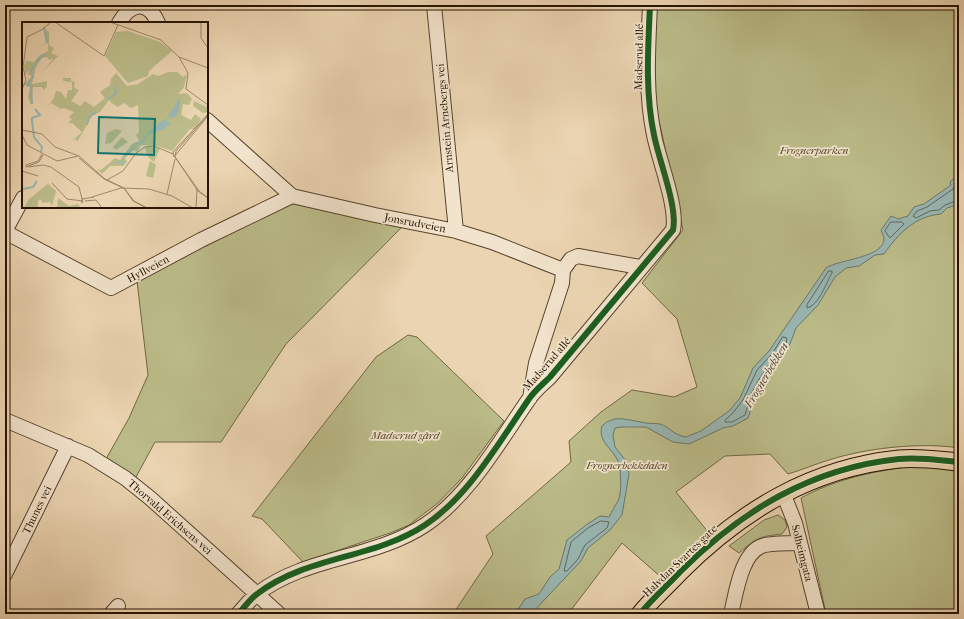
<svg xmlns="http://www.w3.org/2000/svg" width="964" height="619" font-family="'IM FELL French Canon',serif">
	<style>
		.green { fill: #bbbc89; stroke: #706844 }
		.water { fill: #99b7b3; stroke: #6b766b }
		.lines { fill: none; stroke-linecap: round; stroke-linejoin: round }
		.shore { stroke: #60665a; stroke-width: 1 }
		.minor-casing { stroke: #57442c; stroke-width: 16 }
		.major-casing { stroke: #261400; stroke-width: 19 }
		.minor { stroke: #f2e3cc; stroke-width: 14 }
		.major { stroke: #ebd4b1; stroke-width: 17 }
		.cycleway-casing { stroke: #f2e3cc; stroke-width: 8 }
		.cycleway { stroke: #1b5e20; stroke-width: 6 }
		.labels { text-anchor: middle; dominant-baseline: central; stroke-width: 3.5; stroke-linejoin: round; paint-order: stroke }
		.street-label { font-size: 11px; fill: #261400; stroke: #f2e3cc }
		.park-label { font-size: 11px; font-style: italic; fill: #534629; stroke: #f2e3cc }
		.water-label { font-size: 12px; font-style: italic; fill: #4e4d3f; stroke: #f2e3cc }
		.inset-river { fill: none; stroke: #99b7b3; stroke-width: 2 }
		.inset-road { fill: none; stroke: #9c876a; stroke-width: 1 }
		.view { fill: #0f766e; fill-opacity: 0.15; stroke: #0f766e; stroke-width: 2 }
		.inset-edge { fill: none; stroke: #261400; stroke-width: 2 }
	</style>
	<rect width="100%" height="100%" fill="#ebd4b1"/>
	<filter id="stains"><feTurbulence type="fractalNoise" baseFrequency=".005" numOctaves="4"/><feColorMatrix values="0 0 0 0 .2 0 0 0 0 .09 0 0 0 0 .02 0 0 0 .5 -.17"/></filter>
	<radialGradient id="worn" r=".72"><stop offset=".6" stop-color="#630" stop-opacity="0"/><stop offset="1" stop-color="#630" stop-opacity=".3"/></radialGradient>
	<path class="green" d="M656 5H959V448C921 442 866 448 829 460 815 464 802 470 788 474L770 454 725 456 676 492 708 532 662 578 622 543 568 614H453L493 554 486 536 571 462 569 441 601 412 632 390 674 397 697 387 677 319 642 283 683 230 656 107 654 64Z
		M290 203 402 227 286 344 221 442H155L136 477 106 459 129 418 148 375 137 281Z
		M408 335 417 337 504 421 462 478 438 503 409 525 390 533 303 562 262 519 252 516 376 357Z
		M916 466 959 470V614H826L801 498C835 479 878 470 916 466Z
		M778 515 785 520 787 527 782 534C758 537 758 537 739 553L729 546 764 520Z"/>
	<path class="water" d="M959 174V204L947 208 941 214C915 216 898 234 884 254L875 255 859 266 846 268 835 277 818 305 796 328 790 344 764 378 756 393 748 418 733 426 723 428 689 444 673 442 646 427H621L615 428 613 435 615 447 626 461 629 474 622 515 610 530 588 548 581 561 531 614H512L519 608 525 599 539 594 550 577 559 569 567 540 586 525 600 516 609 517C612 511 615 506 618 501 622 495 621 471 619 464 615 450 597 442 602 426 614 414 627 420 641 422 647 424 655 423 660 424 670 427 673 435 686 437L701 431 729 411 740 398 753 368 769 351 826 268C839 259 885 258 884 238L881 230 891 216 898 219 908 216 914 207 924 204 951 185 950 182Z"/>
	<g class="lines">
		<path class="shore" d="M959 180 953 189 927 207 917 211 913 216 916 218 930 211 939 210 945 205 959 200
			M891 222H902L904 224 890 238 885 231Z
			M829 271H832V273C826 283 819 305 807 308V305Z
			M783 337 787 338 786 343 761 376 752 392 745 415 732 422H725V420L732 414 743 400 757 370 772 354Z
			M601 521 609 522 607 528 585 545 578 559 567 571H564L571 542 588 528Z"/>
		<defs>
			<path id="minor" d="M434 5 456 231
				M119 23C131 2 148 0 158 23
				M207 120 292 196 375 215 456 231 492 242 563 270 571 259 578 256 640 267
				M5 231 23 198
				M5 232 111 288 201 240 292 196
				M530 398 536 363 562 283 563 270
				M5 420 88 455 125 478 150 498 279 614
				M783 493 795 523 818 614
				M5 574 68 446
				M111 614 118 606
				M238 614C244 608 250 599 257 594 306 556 374 559 425 525 469 496 499 442 529 399 534 391 543 384 550 377L673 230C678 207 659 161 654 135 645 92 648 49 650 5
				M731 614C736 594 741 550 765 545 776 543 788 543 799 543"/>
			<path id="major" d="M640 614C652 599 667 586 680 572 741 511 811 468 899 459 919 457 939 460 959 462"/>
		</defs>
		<use href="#minor" class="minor-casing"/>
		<use href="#major" class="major-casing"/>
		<use href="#minor" class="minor"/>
		<use href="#major" class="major"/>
		<defs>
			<path id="cycleway" d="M238 614C244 608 250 599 257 594 306 556 374 559 425 525 469 496 499 442 529 399 534 391 543 384 550 377L673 230C678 207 659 161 654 135 645 92 648 49 650 5
				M640 614C652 599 667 586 680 572 741 511 811 468 899 459 919 457 939 460 959 462"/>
		</defs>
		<use href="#cycleway" class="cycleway-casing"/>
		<use href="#cycleway" class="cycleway"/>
	</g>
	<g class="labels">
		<g class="street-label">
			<text transform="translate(639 57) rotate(-89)">Madserud allé</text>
			<text transform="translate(445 118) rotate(-95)">Arnstein Arnebergs vei</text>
			<text transform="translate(415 223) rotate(11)">Jonsrudveien</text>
			<text transform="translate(148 269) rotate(-28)">Hyllveien</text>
			<text transform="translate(547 364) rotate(-49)">Madserud allé</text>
			<text transform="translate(37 510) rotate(-64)">Thunes vei</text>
			<text transform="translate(170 517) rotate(41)">Thorvald Erichsens vei</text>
			<text transform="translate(802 553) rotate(76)">Solheimgata</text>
			<text transform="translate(680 561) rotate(-44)">Halvdan Svartes gate</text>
		</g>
		<g class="park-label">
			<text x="814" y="150">Frognerparken</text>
			<text x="405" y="435">Madserud gård</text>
			<text x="627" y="465">Frognerbekkdalen</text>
		</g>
		<g class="water-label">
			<text transform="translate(766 375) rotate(-59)">Frognerbekken</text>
		</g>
	</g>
	<g transform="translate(22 22)">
		<rect width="186" height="186" fill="#ebd4b1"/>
		<path d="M24 8 27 10V23L32 26 29 31 36 34 20 50 32 36 28 38 25 35 20 36 14 45 10 62 25 59V64L22 68 20 65H11L9 83 6 75 8 65 2 63 10 54 5 52 8 48 3 52 2 44 4 39 12 40 17 34 26 29V21L20 24 24 21ZM106 9 138 20 150 29 127 49 126 54 106 61 83 34 94 10ZM146 50H155L161 55 165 52 162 65 156 72 165 71 170 77 167 83 161 82 159 93 169 98 173 92 179 97 173 106 169 104 173 107H168L150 129 135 124 119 123 115 130 112 128 103 136 105 140 101 144H88L80 152 75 147 79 148 93 136 98 138 110 122 117 119 114 113 117 110 116 83 109 86 102 81 96 85 88 80 89 75 78 90 70 94 55 120 54 117 50 119 60 110 50 101H46L50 97 47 95 52 90 42 86 39 87 29 81 25 84 31 78 34 69 39 70 44 77 46 68H50V60L41 59V56H49V59L53 60 52 66 57 68 49 79 58 84 63 79 72 85 83 76 78 70 88 63 89 57 94 51 105 64 116 62 131 52 136 54ZM172 79 185 85V90L181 91 171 84ZM94 107 100 109 89 121 83 122 85 111ZM100 115 106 120 94 128 91 125ZM125 125 138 126 132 140 126 135 123 126ZM128 139 134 143 131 156 124 154ZM26 162 34 169 30 184 28 180 21 181 18 177 16 180V186H2L7 177ZM36 176 47 184 56 182 59 186H35Z" fill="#bbbc89"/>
		<path d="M159 74 156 91 153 95 148 96 146 94ZM146 96 144 99 149 101 142 107 126 112 120 121 117 122 112 121 113 124 112 127 106 133H103L101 143 98 142 96 140 90 142 96 139 100 141 102 132 112 125V121L119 120 125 112 138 100Z" fill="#99b7b3"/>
		<path class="inset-river" d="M22 5 25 21M0 22V35M86 78 94 71 93 64M10 82 9 64 5 63 11 55 9 48 19 34 23 33M13 87 18 93 10 96V99L12 115 20 125 19 130M65 103 67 95 74 90M1 167 11 165 15 159"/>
		<path class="inset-road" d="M33 0 82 34 96 3M88 0 139 18 157 35 186 46M179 0V16L186 26M157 35 166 51 164 67 186 83M0 67 4 58 1 45 5 15 21 7 29 0M186 92 151 130 152 135 186 94M186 93 154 129 153 135 177 169 186 176M0 108 20 112 33 125 57 134 83 157 102 166 112 179 125 186M0 113 5 123 20 131M20 131 35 139 56 134M20 132 16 139 4 143V145L17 140 21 133M153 135 176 169 186 176M57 136 82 157 101 166M6 145 21 143 29 145 57 165 60 177M0 149 16 154M85 158 101 149 114 131 123 125 132 124 151 132M30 161 45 177 61 179M102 166 111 179 125 186M145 172 153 137M70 175 99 166 127 167 150 174 171 186M61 177 60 181V177L72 175M63 179 74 178 80 186M174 186 175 167"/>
		<path class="view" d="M77 95 133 97 132 133 76 131Z"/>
		<rect width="186" height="186" class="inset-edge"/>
	</g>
	<rect width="964" height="619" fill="none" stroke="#ebd4b1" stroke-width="20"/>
	<rect x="6" y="6" width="952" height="607" fill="none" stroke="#261400" stroke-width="2"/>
	<rect x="10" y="10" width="944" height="599" fill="none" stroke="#261400"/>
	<rect width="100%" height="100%" filter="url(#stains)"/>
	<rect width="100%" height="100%" fill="url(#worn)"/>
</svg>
